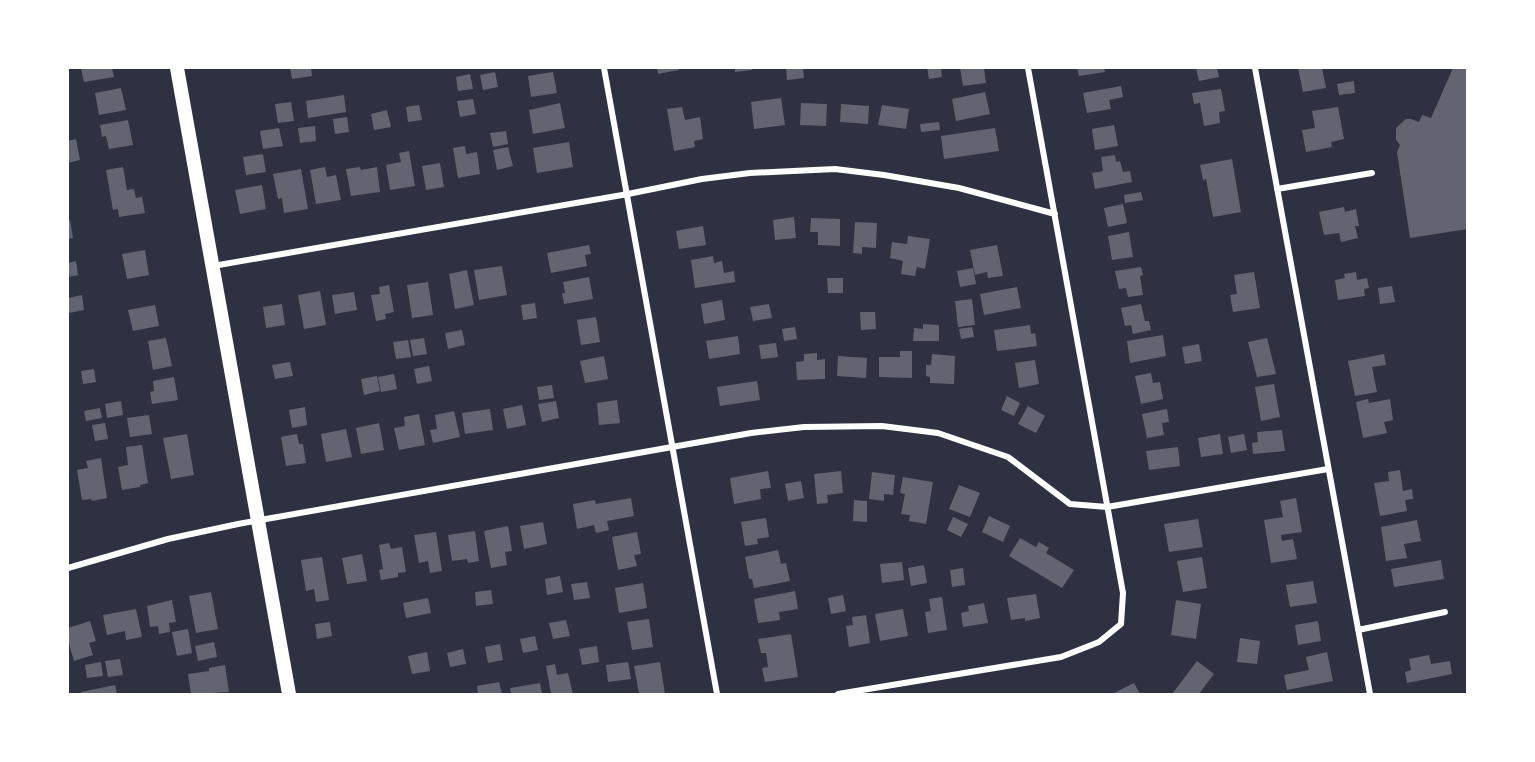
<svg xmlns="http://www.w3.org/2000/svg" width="1535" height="762" font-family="'DejaVu Sans',sans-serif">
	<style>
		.building { fill: #626471 }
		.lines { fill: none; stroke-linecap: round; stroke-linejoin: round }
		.minor { stroke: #fff; stroke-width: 6 }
		.primary { stroke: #fff; stroke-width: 14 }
	</style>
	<rect width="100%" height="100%" fill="#2d3142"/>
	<path class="building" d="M81 68H112L114 77 84 82Z
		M290 68H311L312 76 292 79Z
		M657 68H679V70L658 74Z
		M735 68H752V70L735 72Z
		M786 68H803L804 78 787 80Z
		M927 68H941L942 77 929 79Z
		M960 68H984L986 83 963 86Z
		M1077 68H1104L1105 72 1079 76Z
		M1196 68H1217L1219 77 1199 81Z
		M1298 68H1322L1326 88 1303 92Z
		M1453 68H1468V229L1410 238 1397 152 1400 145 1396 140V128L1406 119H1411L1419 122 1422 115 1431 118Z
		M495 72 498 87 483 90 480 75Z
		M553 72 557 93 531 97 528 76Z
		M470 74 473 89 458 91 456 77Z
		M1354 81 1355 93 1339 95 1337 84Z
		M1121 86 1123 97 1109 100 1111 109 1087 113 1083 93Z
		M121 88 126 110 99 115 95 93Z
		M1221 89 1225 111 1219 112 1220 123 1204 126 1200 103 1194 104 1192 93Z
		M985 92 990 114 956 121 952 99Z
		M344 95 346 112 308 118 306 101Z
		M781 98 785 125 754 129 751 102Z
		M473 99 476 114 460 117 457 101Z
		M291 102 294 121 278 123 275 104Z
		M560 103 565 128 533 134 529 110Z
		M801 103 827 104 826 126 800 125Z
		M841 104 869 106 868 124 840 122Z
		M419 105 422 120 408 122 406 107Z
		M882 105 909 109 906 129 878 125Z
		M682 107 685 120 700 117 703 139 694 141 695 147 674 151 667 109Z
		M1338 107 1344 139 1331 142 1332 147 1306 152 1302 130 1315 128 1312 111Z
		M387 110 391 127 374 130 371 114Z
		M347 117 349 132 335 134 333 119Z
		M128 120 133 145 109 149 106 136 102 137 100 125Z
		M939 122 940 130 921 132 920 124Z
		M1114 125 1118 146 1095 150 1092 129Z
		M315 126 316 141 300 143 298 128Z
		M279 128 283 146 263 149 260 131Z
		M995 128 999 151 944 159 941 136Z
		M506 131 508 144 493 147 490 133Z
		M76 139 80 160 68 163V141Z
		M569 142 573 167 537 173 533 148Z
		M465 146 466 154 477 152 480 174 458 178 453 148Z
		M508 147 513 166 497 170 493 150Z
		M409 151 415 186 390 190 386 165 401 162 399 153Z
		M263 154 266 172 246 175 243 157Z
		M1115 155 1116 162 1120 161 1123 172 1130 171 1132 182 1095 189 1092 173 1103 171 1101 157Z
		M1232 159 1241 212 1213 217 1206 179 1203 180 1200 165Z
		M440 163 444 187 426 190 422 166Z
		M123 167 127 190 134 189 136 198 142 197 145 213 119 217 118 209 113 210 106 170Z
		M325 167 327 177 336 175 341 200 316 204 310 170Z
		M360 167 361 170 377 167 380 192 351 196 346 169Z
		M301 169 308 209 284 213 282 198 278 199 273 174Z
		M262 185 266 209 240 214 235 190Z
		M1141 192 1143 200 1125 203 1124 195Z
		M1123 204 1127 223 1108 227 1104 208Z
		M1344 207 1345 212 1356 209 1359 226H1355L1358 238 1341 242 1339 233 1324 235 1319 212Z
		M794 217 796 238 775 240 773 220Z
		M811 218 840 219V246L818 245V232H810Z
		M70 220 73 238 68 239V221Z
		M855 222 877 223 876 248 862 247V254L853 253Z
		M703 226 706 245 679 249 676 231Z
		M1129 232 1133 257 1112 260 1108 236Z
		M908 236 930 239 925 269 917 267 915 276 901 274 903 261 890 258 892 242 907 244Z
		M589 245 591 254 585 255 587 266 551 273 547 253Z
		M997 245 1003 276 988 278 987 272 975 275 970 250Z
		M145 250 149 275 127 279 122 254Z
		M713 256 714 263 722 261 724 273 734 271 735 282 695 288 691 260Z
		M76 261 78 275 68 277V263Z
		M502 266 507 295 479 300 474 270Z
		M1141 267 1143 275 1140 276 1143 295 1128 297 1126 288 1119 289 1115 271Z
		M973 268 976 284 960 287 957 271Z
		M467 270 474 305 455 309 449 274Z
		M1254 272 1260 308 1233 312 1230 295 1237 294 1234 275Z
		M1356 272 1357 280 1367 278 1369 288 1364 289 1365 296 1338 300 1335 280 1345 278 1344 274Z
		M589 277 593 299 564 304 562 293H565L563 282Z
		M827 278H843V293H828Z
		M428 282 433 315 412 318 407 285Z
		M389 285 394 312 385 314 386 319 376 321 371 295 380 294 379 287Z
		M1392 286 1395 302 1380 304 1378 288Z
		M1017 287 1021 308 984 315 980 294Z
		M320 291 326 325 304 329 298 295Z
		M354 292 357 310 335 314 332 295Z
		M82 295 84 310 69 313 68 298Z
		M972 299 975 325 958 327 955 301Z
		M722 300 725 320 704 324 701 304Z
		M535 303 537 318 523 320 521 305Z
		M282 304 285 325 266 328 263 307Z
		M769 304 772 318 753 321 750 307Z
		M1141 304 1145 321H1149L1151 330 1133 334 1131 325 1125 326 1121 308Z
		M155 305 159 326 133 331 128 310Z
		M860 312H875L876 329 861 330Z
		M596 317 600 342 581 345 577 320Z
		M923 324 939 325V341H913L914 328 923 329Z
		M1030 325 1031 334 1035 333 1037 346 997 351 994 330Z
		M795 327 797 339 784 341 782 329Z
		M972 327 974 337 961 339 959 329Z
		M462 330 465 345 448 349 445 333Z
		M1163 335 1166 356 1130 363 1127 341Z
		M738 336 740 354 709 359 706 341Z
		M166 338 172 366 153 370 148 341Z
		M424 338 427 354 413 356 410 340Z
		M1267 338 1276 374 1257 377 1248 342Z
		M408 340 411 357 396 359 393 342Z
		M776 343 778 357 761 359 759 345Z
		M1199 344 1202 361 1185 364 1182 347Z
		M900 351H912V378L879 377V357H900Z
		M817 353V360L825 359V379L797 380 796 362 804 361V354Z
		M932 354 955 356 954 384 930 383V377L926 376V365H931Z
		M1384 354 1386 365 1372 367 1377 392 1355 396 1348 361Z
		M604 356 608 379 585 383 580 361Z
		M838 356 867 358 866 378 837 376Z
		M1035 360 1039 384 1019 388 1015 363Z
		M290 362 293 376 275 379 272 365Z
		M429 366 432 381 417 384 414 369Z
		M94 369 96 382 83 384 81 371Z
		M1151 373 1153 383 1160 382 1163 399 1141 404 1135 376Z
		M394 374 397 389 381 392 378 377Z
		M377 376 380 391 364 395 361 379Z
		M174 377 178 400 152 404 150 392 154 391 153 381Z
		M757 381 760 400 720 406 717 387Z
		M1274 384 1280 417 1261 421 1255 387Z
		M552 385 554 398 539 400 537 387Z
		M1007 396 1020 403 1014 416 1001 410Z
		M1368 399 1369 403 1390 399 1393 420 1384 422 1387 433 1363 438 1356 402Z
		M617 400 620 423 599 425 597 403Z
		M121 401 123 415 107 418 105 404Z
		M556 401 559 418 542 422 538 404Z
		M522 405 526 425 507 429 503 409Z
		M1028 406 1045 416 1036 433 1018 424Z
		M305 407 307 425 292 428 289 410Z
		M100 408 102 418 86 421 84 411Z
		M490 409 493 430 465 434 462 413Z
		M1167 409 1169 422 1162 423 1164 435 1147 438 1142 414Z
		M454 411 460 437 433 443 430 430 437 429 435 415Z
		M419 414 425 445 399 450 394 428 405 426 404 417Z
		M149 415 152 434 130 437 127 418Z
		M105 423 108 439 95 441 92 425Z
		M379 423 384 450 361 454 356 428Z
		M346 429 352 457 326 462 321 434Z
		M1282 430 1285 451 1253 454 1252 443 1258 442 1257 432Z
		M187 434 194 475 171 479 163 438Z
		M297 434 299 444H303L306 463 286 466 281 437Z
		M1220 434 1223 454 1201 457 1198 438Z
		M1244 434 1247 450 1231 453 1228 437Z
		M142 445 148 483 140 485V487L122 490 118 467 128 465 126 447Z
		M1178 447 1180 466 1149 470 1146 451Z
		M101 458 107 498 92 501 91 499 82 500 77 470 88 468 86 461Z
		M1400 470 1403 491 1412 489 1413 499 1405 500 1407 511 1380 516 1374 483 1389 481 1388 472Z
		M768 471 771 488 760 489 761 499 734 504 730 478Z
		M841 471 843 493 827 495 828 503 817 504 814 474Z
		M872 472 895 475 893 495 884 494V501L869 499Z
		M903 477 933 482 926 524 909 521 910 515 901 514 905 494 900 493Z
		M801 481 804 498 788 501 785 484Z
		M959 485 980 493 970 517 949 509Z
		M631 498 634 516 607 521 609 530 596 533 594 525 577 529 573 504 595 500 596 504Z
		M1296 498 1302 532 1281 535 1282 541 1293 539 1297 559 1271 563 1264 520 1283 517 1280 501Z
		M854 500 867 501V522L853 521Z
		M989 516 1010 526 1003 542 982 532Z
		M953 517 968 524 961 537 947 530Z
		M766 518 769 537 757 539 758 544 745 546 741 522Z
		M1198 519 1203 547 1169 552 1164 524Z
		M1417 520 1421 541 1404 544 1407 558 1386 561 1381 527Z
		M543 522 547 544 524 549 520 526Z
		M508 526 512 551 505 552 507 565 491 568 484 531Z
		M475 531 479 561 468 563 467 559 452 561 448 535Z
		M436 532 442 571 430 573 428 561 419 563 414 535Z
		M637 532 641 554 634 555 637 566 618 570 612 537Z
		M1020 538 1036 547 1039 542 1049 548 1046 553 1074 570 1062 588 1009 556Z
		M389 543 391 549 402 547 406 572 398 573V577L381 580 379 570 383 569 379 545Z
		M778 550 781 564 786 563 790 581 754 588 752 579H749L745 557Z
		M362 554 367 581 347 584 342 558Z
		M322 557 329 600 316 602 314 589 306 591 301 560Z
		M1202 557 1207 588 1183 592 1177 561Z
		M1441 560 1444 579 1394 587 1391 569Z
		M902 562 904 580 882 583 880 564Z
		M924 565 927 583 911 586 908 568Z
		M963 568 965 585 952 587 950 570Z
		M560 576 563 592 547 595 545 579Z
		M1313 581 1317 603 1290 607 1286 585Z
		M587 582 590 598 574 600 571 584Z
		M643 583 647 608 619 613 615 588Z
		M491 590 493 604 476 606 475 592Z
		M795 591 798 609 779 612 780 620 758 623 754 599Z
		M211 592 218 629 196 633 189 596Z
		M1036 594 1040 618 1025 621V618L1011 620 1007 598Z
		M843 595 846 611 831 614 828 598Z
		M942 597 947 630 928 633 925 612 931 611 929 599Z
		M428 598 431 613 406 618 403 603Z
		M172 600 176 622 169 623 170 632 159 634 158 626 150 627 147 606Z
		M1176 600 1201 604 1196 639 1171 635Z
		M984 603 988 623 963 627 961 613 969 611 968 606Z
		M136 609 142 637 126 640 125 631 107 635 103 615Z
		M903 609 908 636 880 641 875 614Z
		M866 615 870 643 849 647 846 626 853 625 852 617Z
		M649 619 653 647 632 650 627 622Z
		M566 620 570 636 553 639 549 623Z
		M90 621 96 641 89 643 93 655 74 661 68 641V628Z
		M1318 621 1321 641 1298 645 1295 625Z
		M330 622 332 636 317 639 315 624Z
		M188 629 192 653 177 656 172 632Z
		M791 634 798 677 765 682 762 668 768 667 766 653H761L758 639Z
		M535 636 538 650 523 653 520 639Z
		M1240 638 1260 641 1257 664 1237 662Z
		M214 642 217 657 198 661 195 646Z
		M500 644 503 660 488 663 485 647Z
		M597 646 599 662 582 665 579 649Z
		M463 649 466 664 450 667 447 653Z
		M427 652 430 671 412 674 408 656Z
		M1327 652 1333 681 1287 690 1284 675 1309 670 1306 657Z
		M1429 655 1431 664 1450 661 1452 674 1407 683 1405 672 1411 670 1409 659Z
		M120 659 123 675 108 677 105 661Z
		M1197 661 1214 674 1199 694H1172Z
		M101 662 103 676 87 678 85 665Z
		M628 662 631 679 608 682 606 665Z
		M660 662 665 694H639L634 666Z
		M555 664 557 675 568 673 573 694H551L546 666Z
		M225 665 229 692 191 694 188 674 209 671V668Z
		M499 682 502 694H478L477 686Z
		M540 683 542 694H511L510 688Z
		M1134 683 1140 694H1112Z
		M115 685 117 694H81V692Z"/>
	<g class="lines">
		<path class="minor" d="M604 68 717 694
			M1255 68 1370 694
			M1277 189 1372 173
			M213 266 628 194 702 179 750 173 835 169 884 175 959 188 1055 214
			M68 568 168 539 238 524 751 433 804 427 882 426 938 433 1008 457 1070 504 1107 507 1328 469
			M1358 630 1445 612
			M838 694 1061 657 1099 642 1121 624 1123 593 1028 68"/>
		<path class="primary" d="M177 68 289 694"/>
	</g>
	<rect width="1535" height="762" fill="none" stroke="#ffffff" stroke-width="138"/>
</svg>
